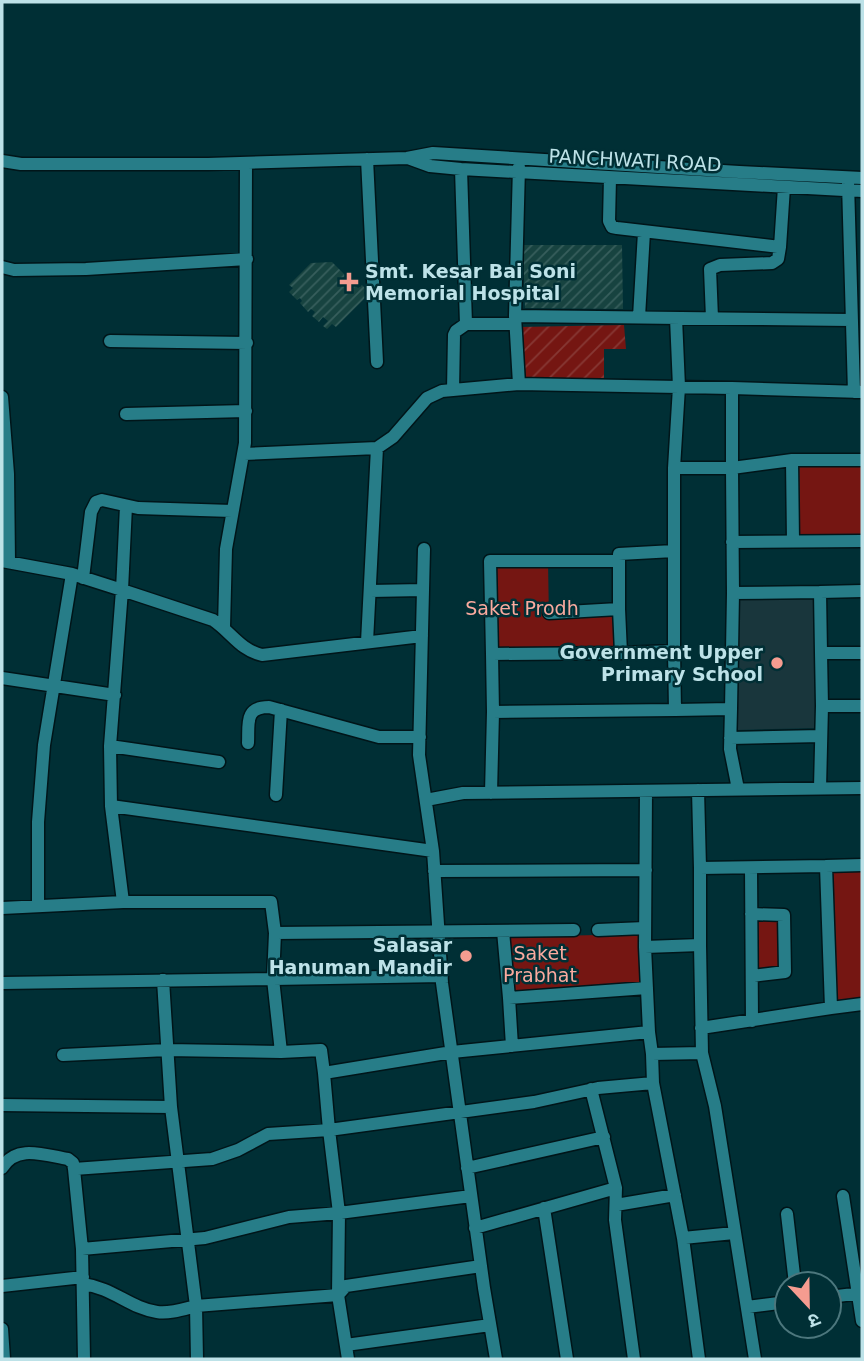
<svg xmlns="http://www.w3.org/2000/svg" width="864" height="1361" font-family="'DejaVu Sans','Noto Sans Devanagari',sans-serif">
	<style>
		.built { fill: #19363c }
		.green { fill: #751612 }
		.garden { fill: url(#garden-furrows) }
		.building { fill: url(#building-hatch) }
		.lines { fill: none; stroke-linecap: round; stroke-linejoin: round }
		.minor-casing { stroke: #001519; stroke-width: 15 }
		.minor { stroke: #277d88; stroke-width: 12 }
		.poi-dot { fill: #f59c90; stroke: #002f35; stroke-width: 2.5 }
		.labels { text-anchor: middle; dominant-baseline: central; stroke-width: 5; stroke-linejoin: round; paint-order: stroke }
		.street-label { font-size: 19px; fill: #bde2e8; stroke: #002f35 }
		.poi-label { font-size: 19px; font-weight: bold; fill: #bde2e8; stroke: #002f35; text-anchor: end }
		.park-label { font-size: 19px; fill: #faaa9f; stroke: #002f35 }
	</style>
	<defs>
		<pattern id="garden-furrows" width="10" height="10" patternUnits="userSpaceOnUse" patternTransform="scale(1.75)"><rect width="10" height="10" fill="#751612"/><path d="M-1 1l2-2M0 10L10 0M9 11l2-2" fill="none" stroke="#873834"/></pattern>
		<pattern id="building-hatch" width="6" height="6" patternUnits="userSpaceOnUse" patternTransform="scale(1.75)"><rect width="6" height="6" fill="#174340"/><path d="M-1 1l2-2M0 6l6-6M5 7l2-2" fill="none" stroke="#375e5c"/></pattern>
	</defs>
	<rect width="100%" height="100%" fill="#002f35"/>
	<path class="built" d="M740 598H816V728L736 730Z"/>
	<path class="green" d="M798 465H862V535H799Z
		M548 561 549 619 616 616 617 649 496 650 495 565Z
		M862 870V999L837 1003 826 872Z
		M752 917H781L780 971H754Z
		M641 934V984L514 992 510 937Z"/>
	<path class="garden" d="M624 325 626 349H604V378L521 379 519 327Z"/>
	<path class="building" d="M523 245H622L623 309 525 308Z
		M332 262 358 288 362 285 367 290 364 293 367 296 336 327 332 324 327 329 323 326 328 321 323 317 319 322 312 316 315 312 311 309 308 312 300 303 302 301 300 298 297 300 289 292 293 288 289 285 311 263Z"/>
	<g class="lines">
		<defs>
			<path id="minor" d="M408 158 430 166 461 169 862 191
				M367 159 377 362
				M2 161 21 164H208L407 158 433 153 739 172 862 178
				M461 169 466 324H515
				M610 178 609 221 612 227 617 228 780 247 784 187
				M848 183 854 392
				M2 267 14 270 86 269 247 259
				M515 316 851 320
				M639 317 644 232
				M712 318 710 269 720 265 772 263 778 259 780 247
				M110 341 247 343
				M519 384 515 316 519 167
				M453 390 454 335 456 331 466 324
				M2 397 8 474 9 562
				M126 414 246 411
				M244 454 377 448 393 437 427 398 442 391 519 384 732 388
				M792 460 732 468V388L862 392
				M674 468 679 387 676 318
				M793 541 792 460H862
				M732 542 862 541
				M424 549 419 755 433 851 442 983 484 1288 496 1359
				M2 561 72 574 122 590 126 506
				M83 578 91 512 96 502 102 500 138 508 232 511
				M370 591 423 590
				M820 592 862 591
				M619 609V554L674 551
				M549 613 619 609 621 653 674 651V468H732L733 593 820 592 821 653H862
				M224 627 226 549 245 443 246 164
				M422 636 262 655C240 650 231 632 213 620L122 590 110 746 111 806 433 851
				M367 642 377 448
				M674 651 675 710 731 709 730 749 738 789
				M621 653 492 654 493 712 675 710
				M821 653 822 706H862
				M492 654 490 561H619
				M2 678 115 695
				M731 709 733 593
				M730 738 821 736
				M248 743C249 724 244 707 269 707L379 737H420
				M110 746 219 762
				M820 788 822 706
				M698 790 700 868 826 866 831 1008 862 1004
				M646 791 645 947 700 945V868
				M491 793 493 712
				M276 795 281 710
				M426 800 463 793 862 788
				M111 806 123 902H271L275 933
				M826 866 862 865
				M751 868 752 1021
				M434 871 646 870
				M38 906V822L44 745 72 574
				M2 908 123 902
				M751 914 784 915 785 972 752 976
				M598 930 645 928
				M503 931 509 998 647 988
				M645 947 649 1032 452 1052 324 1073 329 1130 534 1102 598 1088 653 1083 652 1054
				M442 976 273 979 275 933 574 930
				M163 980 171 1107 196 1306 338 1295 346 1286 481 1266
				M2 983 273 979 281 1052 321 1050 324 1073
				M509 998 512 1046
				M701 1028 831 1008
				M649 1032 652 1054 702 1053 700 945
				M702 1053 715 1106 755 1359
				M63 1055 167 1050 281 1052
				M653 1083 683 1238 699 1359
				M591 1089 616 1188 615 1220 634 1359
				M2 1105 171 1107
				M2 1168C16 1144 44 1155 68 1159L73 1163 74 1169
				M467 1168 604 1137
				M843 1196 862 1321
				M616 1205 675 1195
				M544 1208 567 1359
				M787 1214 795 1284
				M475 1228 616 1188
				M683 1238 734 1233
				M82 1249 205 1238 289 1217 339 1213 338 1295 348 1359
				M83 1284C113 1288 130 1308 157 1312 169 1314 184 1309 196 1306L197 1359
				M2 1286 83 1277
				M829 1297 862 1293
				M747 1307 787 1302
				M2 1329 4 1359
				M346 1345 490 1325
				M84 1359 82 1249 74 1169 212 1159 238 1150 268 1134 329 1130 339 1213 471 1196"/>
		</defs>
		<use href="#minor" class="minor-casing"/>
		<use href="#minor" class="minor"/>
	</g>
	<g class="poi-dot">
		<path d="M345.5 271.5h7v7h7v7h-7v7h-7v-7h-7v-7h7z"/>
		<circle cx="777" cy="663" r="7"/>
		<circle cx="466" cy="956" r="7"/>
	</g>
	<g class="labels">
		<g class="street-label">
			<text transform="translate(635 160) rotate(3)">PANCHWATI ROAD</text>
		</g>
		<g class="poi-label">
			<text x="365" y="271" text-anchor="start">Smt. Kesar Bai Soni<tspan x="365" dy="22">Memorial Hospital</tspan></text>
			<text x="763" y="652">Government Upper<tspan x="763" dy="22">Primary School</tspan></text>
			<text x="452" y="945">Salasar<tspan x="452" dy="22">Hanuman Mandir</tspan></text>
		</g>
		<g class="park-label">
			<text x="522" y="608">Saket Prodh</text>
			<text x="540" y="953">Saket<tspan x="540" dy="22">Prabhat</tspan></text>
		</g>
	</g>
	<rect width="864" height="1361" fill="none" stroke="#bde2e8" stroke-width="7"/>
	<g transform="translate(808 1305) rotate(158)"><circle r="33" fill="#002f35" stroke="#4c777d" stroke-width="2"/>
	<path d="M0-5L12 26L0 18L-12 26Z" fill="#f59c90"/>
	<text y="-10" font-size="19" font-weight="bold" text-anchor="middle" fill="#bde2e8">उ</text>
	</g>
</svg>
